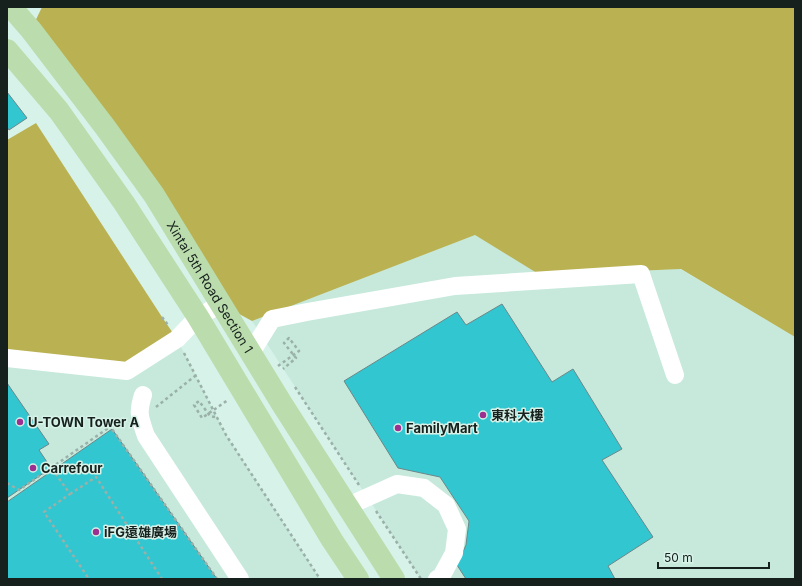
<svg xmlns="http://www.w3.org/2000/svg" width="802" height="586" font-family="Inter,'Noto Sans TC',sans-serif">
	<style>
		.built { fill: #c6e9db }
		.forest { fill: #bab252 }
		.building { fill: #32c6d0; stroke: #6c8789 }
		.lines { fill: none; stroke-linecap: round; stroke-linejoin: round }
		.path { stroke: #9ab0a8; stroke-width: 2.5; stroke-dasharray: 3 3; stroke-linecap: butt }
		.minor { stroke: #fff; stroke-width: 18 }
		.major { stroke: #bbddad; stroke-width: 22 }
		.poi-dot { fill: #9b3090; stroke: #d7f2e8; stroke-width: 1.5 }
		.labels { text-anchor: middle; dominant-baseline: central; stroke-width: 3; stroke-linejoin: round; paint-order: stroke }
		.street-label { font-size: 13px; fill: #16201c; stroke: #d7f2e8 }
		.poi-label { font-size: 13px; font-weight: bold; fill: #16201c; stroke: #d7f2e8; text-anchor: start }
	</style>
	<rect width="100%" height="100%" fill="#d7f2e8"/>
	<path class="built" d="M475 235 540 275 680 269 795 337V579H421L252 321Z
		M177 339 226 435 320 579H7V358Z"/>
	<path class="forest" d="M42 7H795V337L681 269 540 275 475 235 252 321 221 304 31 30Z
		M36 123 162 317 177 339 127 371 7 358V140Z"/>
	<path class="building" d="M7 92 27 118 9 130 7 127Z
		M502 304 552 382 573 369 622 449 602 460 653 537 608 566 615 579H466L457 565 466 545 469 521 440 477 398 468 344 381 457 312 466 325Z
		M7 383 49 444 39 450 51 468 7 498Z
		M112 429 217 579H7V502Z"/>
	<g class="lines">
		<path class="path" d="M162 317 168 325
			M184 353 226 435 320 579
			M278 366 299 351 289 338 284 343 296 358 283 369
			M295 387 359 485
			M156 407 195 376
			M215 417 210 416 199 401 194 405 202 418 228 400
			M114 424 112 429 217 579
			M51 468 114 424 126 418
			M7 483 19 490 51 468 53 470 70 494 44 512 89 579
			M70 494 96 477 162 579
			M376 511 421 579"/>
		<path class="minor" d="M251 353 272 319 307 312 455 286 641 274 675 375
			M7 358 127 371 177 339 198 317 221 304
			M143 395C137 414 140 418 146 436L240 579
			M348 506 397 484 424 488 446 505 457 529 454 553 441 577 437 579"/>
		<g class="major">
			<path id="s1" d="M11 7 31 30 105 127 154 195 282 404 394 579"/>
			<path d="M7 50 59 111 124 203 198 317 332 540 358 579"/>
		</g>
	</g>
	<g class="poi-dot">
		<circle cx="483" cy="415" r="4"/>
		<circle cx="20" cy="422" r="4"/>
		<circle cx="398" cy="428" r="4"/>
		<circle cx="33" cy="468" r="4"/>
		<circle cx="96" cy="532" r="4"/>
	</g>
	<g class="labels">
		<g class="street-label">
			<text stroke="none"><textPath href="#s1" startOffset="344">Xintai 5th Road Section 1</textPath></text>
		</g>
		<g class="poi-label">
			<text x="491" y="415">東科大樓</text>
			<text x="28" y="422">U-TOWN Tower A</text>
			<text x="406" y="428">FamilyMart</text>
			<text x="41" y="468">Carrefour</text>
			<text x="104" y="532">iFG遠雄廣場</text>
		</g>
	</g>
	<rect width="802" height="586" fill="none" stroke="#16201c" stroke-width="16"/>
	<path d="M658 562v6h111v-6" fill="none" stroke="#16201c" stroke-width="2"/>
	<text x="664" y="562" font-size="12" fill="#16201c" stroke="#d7f2e8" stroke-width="3" paint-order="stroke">50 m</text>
</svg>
